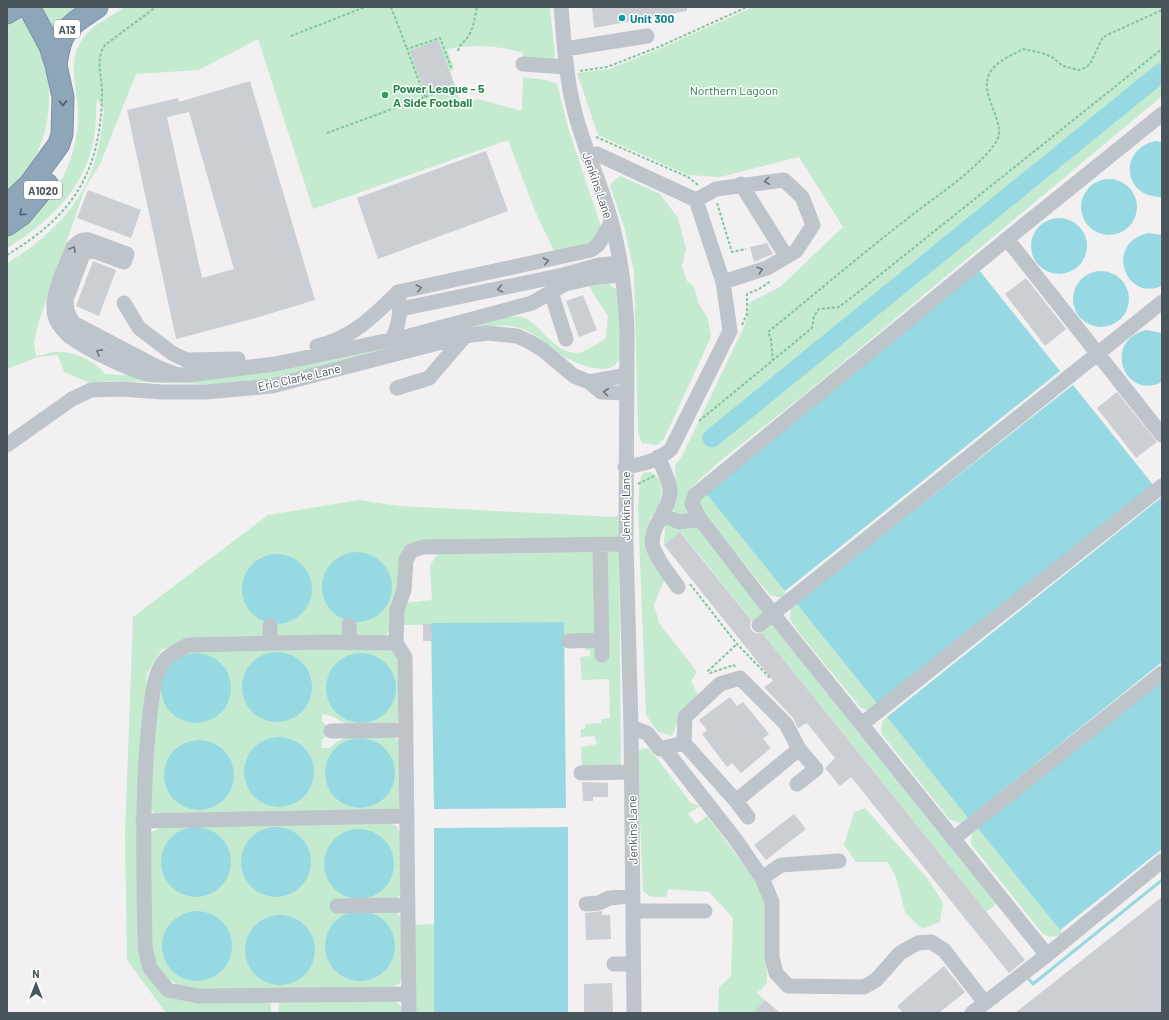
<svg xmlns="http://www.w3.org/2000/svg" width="1169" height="1020" font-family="Barlow,sans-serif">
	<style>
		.green { fill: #c4eacf }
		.water { fill: #96d9e2 }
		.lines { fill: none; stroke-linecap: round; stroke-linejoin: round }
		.stream { stroke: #96d9e2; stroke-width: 3 }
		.river { stroke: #96d9e2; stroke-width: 19 }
		.building { fill: #cbced2; fill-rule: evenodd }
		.highway-casing { stroke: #7992a5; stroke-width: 23 }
		.path { stroke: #80c59d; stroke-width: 2; stroke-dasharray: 3 2; stroke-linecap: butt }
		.minor { stroke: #bdc5cb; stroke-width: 15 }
		.highway { stroke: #8ea6b9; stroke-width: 21 }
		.oneway { stroke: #515d64 }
		.oneway2 { stroke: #6c777d }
		.culture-dot { fill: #0f9aa8; stroke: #fff; stroke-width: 1.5 }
		.leisure-dot { fill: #2e9e5b; stroke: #fff; stroke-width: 1.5 }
		.labels { text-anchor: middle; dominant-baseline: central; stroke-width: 3; stroke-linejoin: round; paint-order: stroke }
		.shield { fill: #fff; stroke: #80888c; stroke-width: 1 }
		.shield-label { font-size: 11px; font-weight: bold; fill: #4a555b }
		.culture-label { font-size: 12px; font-weight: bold; fill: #0d838f; stroke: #fff; text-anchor: start }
		.leisure-label { font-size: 12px; font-weight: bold; fill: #27864d; stroke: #fff; text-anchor: start }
		.park-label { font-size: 12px; fill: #227544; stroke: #fff }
		.street-label { font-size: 12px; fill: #4a555b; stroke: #fff }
	</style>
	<rect width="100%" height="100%" fill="#f2f0f0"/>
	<path class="green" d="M40 7H77L65 16 54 32Z
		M125 7H550L555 55 552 62 523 60V53C497 45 474 44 447 49L454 69 450 71 461 103 478 99 522 111 523 77 546 80 557 84 569 131 601 226C592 243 591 248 572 251 564 252 560 252 553 249L535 211 508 140 313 209 258 39 199 70 136 74 100 164 85 188 38 324 34 342 36 356C43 355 50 352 58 352 75 351 95 361 105 374L184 379 508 317C512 317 519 316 523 317 542 325 558 359 582 352 590 349 599 342 606 338L608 316 588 285 605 281 617 290C619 307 620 324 620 341 620 346 621 352 620 357 613 380 577 364 563 356 549 348 539 335 523 329 511 325 499 325 487 326L269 383 237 385 113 381 90 383 64 372 58 355 38 357 7 369V263C45 241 83 205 95 161 100 144 102 127 104 110L97 98C96 111 96 125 94 138 85 189 49 222 7 248V234C26 217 52 199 64 175 73 156 79 132 78 111 77 86 67 62 82 40 91 25 111 17 125 7Z
		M753 7H1162V96L805 394 719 462 690 489 689 518 679 516 672 508 676 492 675 465 681 458 744 327 748 314 749 303 780 287 843 227 799 157 720 177 688 175 598 135 577 73 609 69 657 50Z
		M22 18C27 27 34 37 39 47 55 84 52 134 29 167 23 177 15 185 7 193V25Z
		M620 176 660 194 678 218 686 249 682 266 687 281 694 287 699 304 708 319 711 337 664 439 657 445 642 443 638 432 634 272 625 230 610 186 612 182Z
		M650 472C669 480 660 503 654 517L651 516 650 523 666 576 654 605 659 623 697 672 691 681 699 697 681 714 672 736 658 732 646 715 638 508 640 479 643 473Z
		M704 491 785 591 786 594 781 598 770 595 699 509 698 499Z
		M358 500 400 506 614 517 618 515 619 537 412 545 393 624 387 634 381 638 189 640 161 650 147 674 138 814 137 948 152 981 264 1000 271 1004V1013H278L279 1003 394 1000 401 1006 404 1013H166L127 960 125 835 133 617 268 515Z
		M669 523 702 528 1001 900 986 912 681 532 664 545 665 525Z
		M611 550 612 552H619L621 765H613L612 768 582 769 581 747 597 744 594 736 581 737V729H585V724L601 723V719L610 718 609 679 582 680 580 657 590 656V650H585V645H594L605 553Z
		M590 551 597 554 598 632 564 637 563 622 403 625 405 603 432 600 430 565 439 552Z
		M796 603 879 706 869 711 861 708 800 634 790 619 791 607Z
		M389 648 394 651 399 659 400 718 394 725C382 726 366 729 353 726 341 724 334 714 322 714V721L329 728V733L322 740V748H330L335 743 351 734H390L401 742 402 801 398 808 391 813 160 816 153 812 149 805 154 721 162 671 192 650Z
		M887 717 968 818 962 823 950 820 881 733 882 722Z
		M649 748 691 803 700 806 688 814 696 824 707 816 764 892 767 921V983L757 993 765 1000 753 1013H718L719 987 731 976 733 918 709 892 668 889 666 897H651L643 891 637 750Z
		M865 808 928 879 943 903 940 922 922 929 905 912 896 877 888 862H856L844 845 854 812Z
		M389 824 395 825 402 834V893L394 901 395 911 402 919 403 976 399 984 393 987 197 991C182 988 168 981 157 969 144 955 150 857 150 833L164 826Z
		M977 827 1062 932 1060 935 1050 937 1043 934 971 844 972 834Z
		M434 924V1013H414L413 925Z"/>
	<path class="water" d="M1155 141 1162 142 1161 197C1123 197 1118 150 1155 141Z
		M1081 207a28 28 0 1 1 56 0a28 28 0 1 1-56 0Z
		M1031 246a28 28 0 1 1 56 0a28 28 0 1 1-56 0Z
		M1148 233 1162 235V286C1125 302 1104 243 1148 233Z
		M979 270 1060 371 785 591 704 491Z
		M1073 299a28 28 0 1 1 56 0a28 28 0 1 1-56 0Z
		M1146 330 1162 333V382C1124 401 1102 341 1146 330Z
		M1073 385 1154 486 879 706 796 603Z
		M1162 497V662L968 818 887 717Z
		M322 587a35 35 0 1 1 70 0a35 35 0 1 1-70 0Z
		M242 589a35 35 0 1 1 70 0a35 35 0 1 1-70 0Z
		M564 622 566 808 434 809 431 623Z
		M242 687a35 35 0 1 1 70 0a35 35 0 1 1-70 0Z
		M326 688a35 35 0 1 1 70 0a35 35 0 1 1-70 0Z
		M161 688a35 35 0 1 1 70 0a35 35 0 1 1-70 0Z
		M1162 680V849L1060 930 977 827Z
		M244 772a35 35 0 1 1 70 0a35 35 0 1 1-70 0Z
		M325 773a35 35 0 1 1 70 0a35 35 0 1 1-70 0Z
		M164 775a35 35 0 1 1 70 0a35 35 0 1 1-70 0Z
		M241 862a35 35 0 1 1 70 0a35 35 0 1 1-70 0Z
		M161 862a35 35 0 1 1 70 0a35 35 0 1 1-70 0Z
		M568 827V1013H434V828Z
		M324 864a35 35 0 1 1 70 0a35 35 0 1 1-70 0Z
		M162 946a35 35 0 1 1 70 0a35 35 0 1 1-70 0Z
		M325 946a35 35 0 1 1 70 0a35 35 0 1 1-70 0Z
		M245 950a35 35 0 1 1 70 0a35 35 0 1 1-70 0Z"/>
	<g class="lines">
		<path class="stream" d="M1027 977 1033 984 1162 880"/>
		<path class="river" d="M712 438 1162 72"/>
	</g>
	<path class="building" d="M592 7H687V11L594 28Z
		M438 40 454 84 426 94 410 51Z
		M250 81 315 300 252 319 176 339 127 110 178 98 179 102ZM189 112 234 269 202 278 167 117Z
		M486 151 508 211 378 259 357 198Z
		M88 190 141 210 131 238 77 218Z
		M767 243 773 254 754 262 750 247Z
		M93 261 116 270 99 316 76 306Z
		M1026 278 1066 329 1045 346 1005 294Z
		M583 295 597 330 579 337 566 301Z
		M1117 392 1157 442 1136 458 1097 408Z
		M680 532 751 620 750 626 752 631 756 633H762L1025 960 1009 973 851 777 840 786 825 768 835 758 807 723 798 728 793 718 764 687 773 681 664 545Z
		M423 624H431L432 641H423Z
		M730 697 737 706 743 702 753 714 769 734 763 739 771 748 741 773 732 763 727 767 702 734 707 730 699 720Z
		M582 782 608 783V797H593V801H583Z
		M794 814 806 829 766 860 754 845Z
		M1162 897V1013H1015Z
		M602 911V915H610L611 939 586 940 585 913Z
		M944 966 965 992 939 1013H903L897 1006Z
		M612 983 613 1013H584V984Z
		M765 1000 780 1013H753Z"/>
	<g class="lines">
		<defs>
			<path id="highway" d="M7 13 17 7
				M56 65C61 28 68 27 97 7
				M7 206 30 184 59 144 62 134 63 97 56 65 50 46 29 7
				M7 225 21 215 47 184"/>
		</defs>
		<use href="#highway" class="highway-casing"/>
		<path class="path" d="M391 7 407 49
			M291 36 365 7
			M458 51C460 43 465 42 469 35 474 27 475 16 477 7
			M580 71 607 67 661 46 747 7
			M425 97 407 49 440 38 452 70
			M327 133 455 86
			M596 137 688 177 698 185
			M717 203 732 252 746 249
			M7 255C75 214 101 171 102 92 102 76 95 59 105 45L156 7
			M742 325 747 314V294L759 289 771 281
			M773 361 771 339 768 332C816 293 863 253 912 215 939 194 968 176 991 149 994 145 999 139 999 133 1000 112 975 87 994 67 1002 59 1014 54 1023 49L1042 53 1052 57 1063 66 1079 70 1087 67 1091 62 1103 37 1162 10
			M699 421 812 328 814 316 819 309 839 307 856 294 1162 49
			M638 484 654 476
			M690 584 737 644 770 678
			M735 667 734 665 710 673 708 671 737 644"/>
		<path class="minor" d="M561 7C564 38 565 70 572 100 579 135 594 167 605 201 619 242 625 285 627 329L626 544 631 727 634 1013
			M565 49 647 36
			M523 64 566 67
			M588 156 597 154 696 200 723 282 730 331 671 449C660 460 640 465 625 467
			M741 184 786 256
			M696 200 716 189 784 180 802 197 813 225 796 251 767 268 723 282
			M1007 239 1162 435
			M551 292 566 339
			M124 303 139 328 172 353 186 360 238 359
			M401 309 563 275 599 265 620 263
			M392 339C400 323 401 310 398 292L591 250 598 245 611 223
			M317 346C351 339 374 316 398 292
			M175 374 157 367 73 323 67 311 66 300 82 257 86 252 91 250 124 262 127 254 89 240C82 239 78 242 73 247 67 264 52 292 54 310 54 320 62 330 69 336 85 348 130 371 149 374 162 376 175 374 188 375L275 364 409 336 532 303 565 284 596 277 622 275
			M589 382 627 375
			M397 388 429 378 465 336
			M7 445 72 399 91 390 121 389 162 392H206L272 386 465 336 487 333 517 336 530 342 543 350 574 376 589 382 601 392 627 393
			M658 457C662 467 669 479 670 489 671 510 648 528 653 547 658 562 670 575 678 587
			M663 515 679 522 700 519
			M600 544 602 655
			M349 625 350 643
			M759 625 1162 302
			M270 626V643
			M569 641 602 640
			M396 643 325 642 188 645C179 650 167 655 162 664 153 678 152 699 150 714 141 792 144 870 145 948L150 968 168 990 198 996 409 994
			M862 724 1162 486
			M631 727 647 733 660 749 684 743 736 801 799 749 786 724 740 678 720 684 685 717 684 743
			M331 731 406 730
			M664 748 736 840 762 878 772 902V957L776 973 788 986 864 987 876 980 900 953 918 943 931 942 944 950 985 1003
			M581 773 631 772
			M797 784 816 769 799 749
			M736 801 748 817
			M143 821 407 816
			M953 839 1162 673
			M762 878 781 865 839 861
			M586 904 599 903 609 898 632 896
			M337 906 408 905
			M633 911H705
			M1047 955 773 614 700 519 692 504 695 495 1007 239 1162 114
			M614 964H633
			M409 1013 405 657 396 643 397 610 404 590 406 560 411 551 423 547 626 544
			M972 1013 1047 955 1162 861"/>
		<use href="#highway" class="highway"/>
	</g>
	<defs><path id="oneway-chevron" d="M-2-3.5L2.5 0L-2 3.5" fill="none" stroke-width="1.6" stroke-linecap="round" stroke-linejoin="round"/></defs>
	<g class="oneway">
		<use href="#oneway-chevron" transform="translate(63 103) rotate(87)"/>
		<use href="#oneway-chevron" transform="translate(22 213) rotate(137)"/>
	</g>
	<g class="oneway2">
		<use href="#oneway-chevron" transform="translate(767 181) rotate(174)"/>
		<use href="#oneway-chevron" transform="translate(73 249) rotate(-62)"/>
		<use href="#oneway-chevron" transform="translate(546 261) rotate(-12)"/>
		<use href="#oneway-chevron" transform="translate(760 270) rotate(-17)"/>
		<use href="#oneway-chevron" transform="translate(419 288) rotate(-13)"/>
		<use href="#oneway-chevron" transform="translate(500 289) rotate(169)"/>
		<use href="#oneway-chevron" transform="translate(99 352) rotate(-151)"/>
		<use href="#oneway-chevron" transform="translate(606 392) rotate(-173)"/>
	</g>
	<circle class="culture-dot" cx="622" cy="18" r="4"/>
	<circle class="leisure-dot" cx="385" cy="95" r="4"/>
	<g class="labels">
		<g class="shield">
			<rect x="54" y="20" width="26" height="18" rx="3"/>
			<rect x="24" y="181" width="38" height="18" rx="3"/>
		</g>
		<g class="shield-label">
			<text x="67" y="29">A13</text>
			<text x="43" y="190">A1020</text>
		</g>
		<g class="culture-label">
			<text x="630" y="18">Unit 300</text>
		</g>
		<g class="leisure-label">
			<text x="393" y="88">Power League - 5<tspan x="393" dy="14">A Side Football</tspan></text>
		</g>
		<g class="park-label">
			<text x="734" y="90">Northern Lagoon</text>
		</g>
		<g class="street-label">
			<text transform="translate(598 185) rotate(71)">Jenkins Lane</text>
			<text transform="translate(299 377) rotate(-13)">Eric Clarke Lane</text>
			<text transform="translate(625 506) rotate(-90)">Jenkins Lane</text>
			<text transform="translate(632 830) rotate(-91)">Jenkins Lane</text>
		</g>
	</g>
	<rect width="1169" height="1020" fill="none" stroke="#4a555b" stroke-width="16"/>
	<g transform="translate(36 984)" stroke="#ffffff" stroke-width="3" paint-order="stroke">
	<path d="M0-3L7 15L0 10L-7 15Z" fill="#4a555b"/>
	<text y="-6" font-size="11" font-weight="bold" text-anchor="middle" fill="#4a555b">N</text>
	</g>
</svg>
